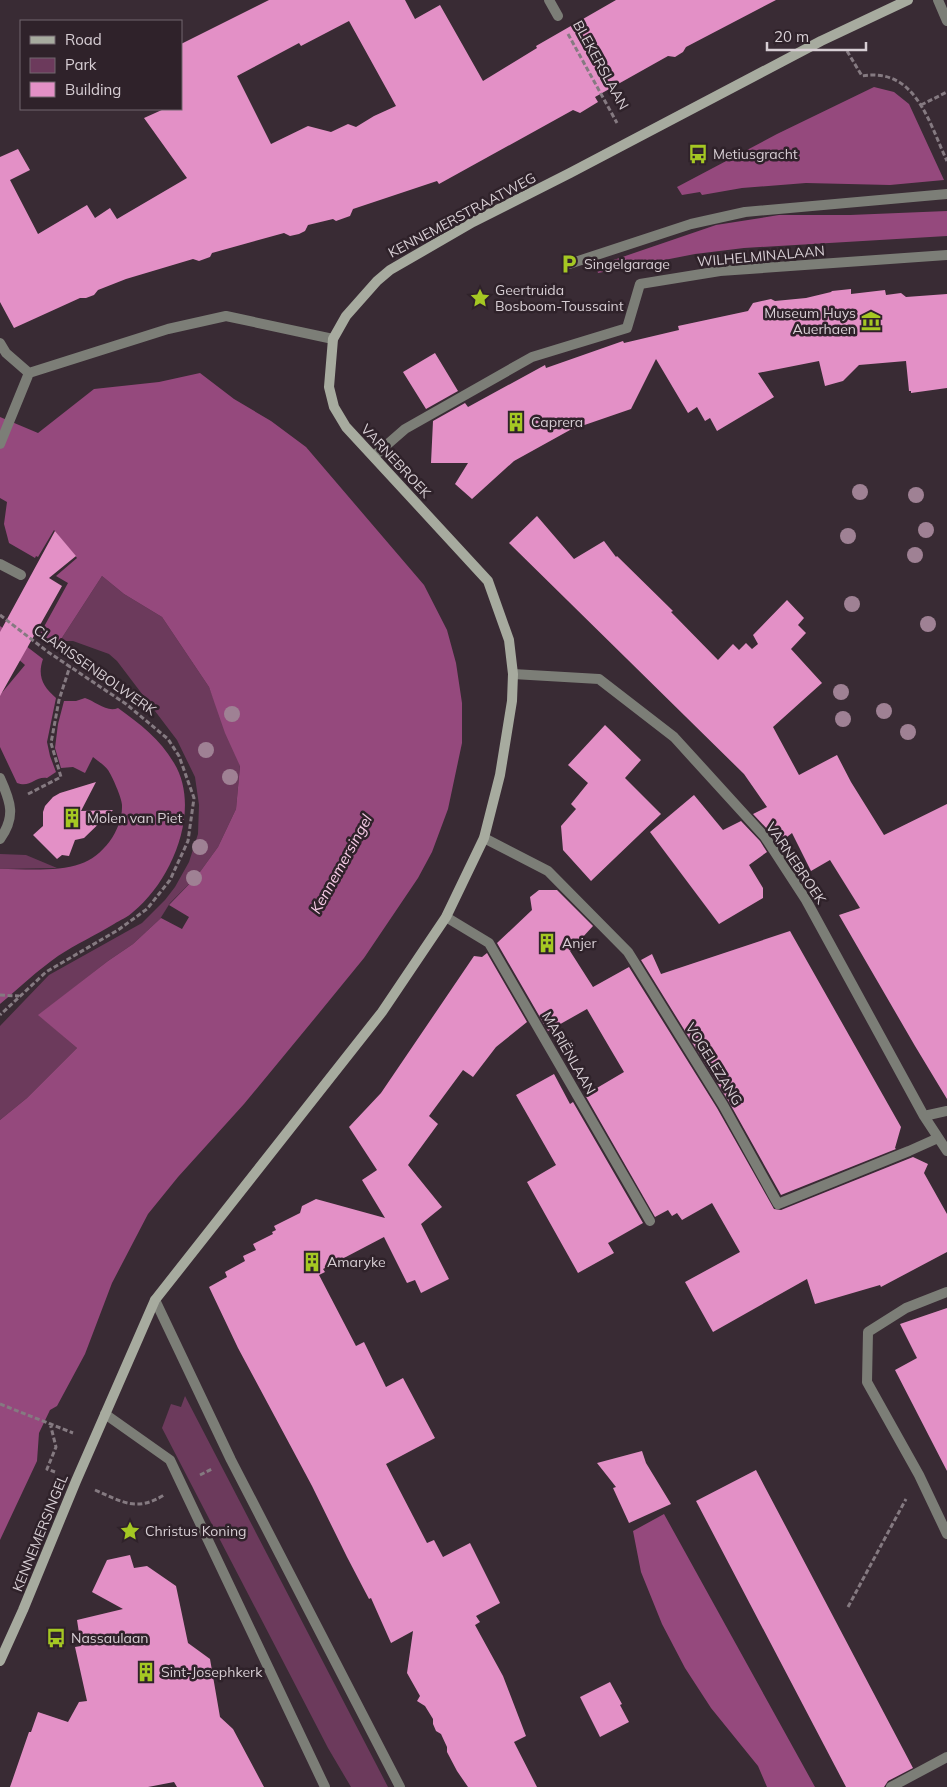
<svg xmlns="http://www.w3.org/2000/svg" width="947" height="1787" font-family="Mulish,sans-serif">
	<style>
		.green { fill: #6c3a5c }
		.forest { fill: #95497d }
		.building { fill: #e390c6; fill-rule: evenodd }
		.lines { fill: none; stroke-linecap: round; stroke-linejoin: round }
		.path { stroke: #857a81; stroke-width: 3; stroke-dasharray: 5 2.5; stroke-linecap: butt }
		.lane { stroke: #7c7e77; stroke-width: 10 }
		.street { stroke: #7c7e77; stroke-width: 10 }
		.secondary { stroke: #a7ab9f; stroke-width: 10 }
		.tree { fill: #9f8194 }
		.labels { text-anchor: middle; dominant-baseline: central; stroke-width: 5; stroke-linejoin: round; paint-order: stroke }
		.street-label { font-size: 14px; fill: #d7ced4; stroke: #2f222a }
		.poi-label { font-size: 14px; fill: #d7ced4; stroke: #2f222a; text-anchor: start }
		.water-label { font-size: 15px; font-style: italic; fill: #f9cde8; stroke: #2f222a }
	</style>
	<rect width="100%" height="100%" fill="#392b34"/>
	<path class="green" d="M102 576 124 594 162 617 209 687 240 765 236 809 218 847 197 876 170 903 160 919 133 944 108 961 39 1015 77 1048 27 1098 0 1120V1026L49 975 142 923 165 900 175 887 189 862 198 834 199 805 195 777 177 740 117 661 109 654 73 641H65L56 647Z
		M0 854 26 855 57 868 0 869Z
		M185 1396 388 1787H351L328 1748 162 1428 171 1404 181 1407Z"/>
	<path class="forest" d="M874 87 894 92 909 104 944 180 890 185 806 183 742 188 702 195 700 192 682 195 677 187 777 134Z
		M947 211V236L744 248 695 254 598 273 596 266 716 225 779 215H850Z
		M200 373 234 399 271 421 306 447 424 585 447 630 456 663 462 703V743L448 809 432 852 418 878 364 958 315 1018 244 1104 178 1177 148 1214 112 1283 85 1354 57 1406 50 1410 39 1433 37 1461 0 1540V1120L27 1098 77 1048 38 1015 108 961 133 944 161 918 182 929 189 917 169 905 197 876 218 847 236 809 240 766 225 733 209 687 162 617 124 594 102 576 56 647 40 634 68 583 56 576 77 558 54 530 38 557 36 556 35 558 9 543 4 524 7 502 0 498V417L38 433 94 389 159 382Z
		M0 626 43 659C37 676 43 687 56 698L47 742 50 756 56 772 47 778C35 776 31 788 17 783L0 747V695L25 665 0 643Z
		M85 698C95 701 107 713 118 708 140 724 160 739 174 763 202 809 172 881 133 912 128 917 120 920 114 924 96 935 76 944 58 956 38 970 19 988 0 1004V869C23 869 59 872 80 864 103 857 123 829 122 805 122 798 112 776 108 770 104 765 98 761 93 757L85 773 73 767 61 768 55 748 58 724 64 701H76Z
		M664 1514 815 1787H767L758 1766 711 1708 685 1668 662 1624 641 1572 633 1531Z"/>
	<path class="building" d="M269 0H405L415 19 440 5 483 81 537 48 536 46 616 0H776L686 47 683 52 675 57 668 56 595 97 598 102 580 113 573 110 439 184 437 181 353 209 350 216 336 221 333 219 308 225 305 231 299 234 290 236 284 233 212 253 210 257 199 261 193 259 126 279 98 290 94 295 86 298H80L14 328 0 302V157L18 149 30 170 10 180 38 234 87 205 95 218 110 208 117 219 187 178 144 118 164 109H181V44ZM349 21 396 106 374 116 356 127 348 124 331 132 308 126 271 144 237 76 299 43 301 46Z
		M851 289V294L885 290 886 295 901 293 906 297 947 294V388L911 393V391H909L906 361 859 365 843 381 825 386 819 361 758 373 774 397 717 431 710 418 705 421 697 407 688 413 656 359 631 409 570 430 514 461 472 499 455 484 468 463H431L433 421 465 403 468 407 545 365 546 368 623 341 624 343 679 330 678 326 748 311 753 303 771 299 775 301 806 298 831 292 832 291Z
		M435 353 458 391 426 409 403 372Z
		M537 516 574 559 604 541 616 557 617 556 673 611 671 612 718 660 733 644 739 650 746 643 752 649 758 644 753 635 787 600 804 618 798 625 806 633 791 649 822 683 773 727 799 775 837 755 851 782 884 835 947 804V1099L915 1046 839 915 860 908 830 860 811 871 792 833 778 844 770 832 753 814 767 807 744 774 509 543Z
		M55 531 76 556 49 578 62 586 0 696V632Z
		M605 725 641 760 625 778 661 814 591 881 563 850 561 826 576 809 571 804 588 783 568 765Z
		M96 782 81 811 113 810 84 838 75 840 69 856 62 855 57 859 33 835 43 826V812L45 806 53 797 60 793Z
		M694 795 723 830 741 821 760 841 767 852 749 865 763 888V898L719 924 650 832Z
		M539 890H557L593 926 570 951 593 987 629 967 717 1108 774 1209 781 1210 913 1157 928 1164 924 1173 947 1214V1252L881 1287 880 1285 815 1304 807 1279 713 1332 685 1282 740 1252 712 1203 682 1220 677 1213 672 1216 668 1210 655 1217 585 1095 624 1072 611 1050 587 1009 548 1031 497 943 532 910 530 897Z
		M790 931 901 1127 895 1148 896 1149 781 1195 729 1102 641 960 652 954 661 974Z
		M487 953 527 1022 496 1047 473 1077 463 1070 429 1116 438 1124 408 1165 442 1207 421 1224 449 1279 421 1293 415 1280 407 1283 384 1237 323 1269 325 1272 319 1275 356 1346 364 1342 386 1387 403 1378 435 1438 386 1464 427 1543 434 1540 443 1557 470 1543 500 1603 476 1616 480 1622 475 1625 503 1676 526 1736 514 1742 537 1787H468L457 1771 447 1752V1747L441 1734 436 1731 433 1724V1719L425 1706 417 1701 420 1696 407 1673 413 1631 391 1643 371 1598 369 1599 347 1557 312 1486 238 1348 209 1287 227 1277 225 1272 245 1261 243 1256 256 1250 253 1244 273 1234 272 1232 276 1230 274 1226 300 1213 302 1206 316 1199 385 1218 362 1180 377 1170 349 1127 381 1093 474 956 482 957Z
		M554 1074 570 1104 573 1102 643 1223 608 1243 614 1253 578 1273 527 1182 556 1165 516 1095Z
		M947 1308V1471L895 1370 917 1358 900 1324Z
		M642 1451 646 1463 671 1504 629 1523 613 1488 616 1487 597 1463Z
		M756 1470 913 1768 888 1781 884 1787H846L696 1501Z
		M130 1555 134 1568 147 1566 176 1586 188 1643 210 1659 220 1717 233 1729 264 1787H177L174 1782 148 1787H10L29 1732H31L38 1712 68 1722 79 1702 87 1701 75 1647 81 1646 77 1620 123 1609 92 1592 107 1560Z
		M610 1682 622 1704 620 1705 629 1722 600 1737 580 1697Z"/>
	<g class="lines">
		<path class="path" d="M568 34 617 123
			M847 51 862 76C916 67 929 123 947 161
			M921 105 947 92
			M0 615 48 652 126 704 168 739 179 756 194 798 188 841 170 880 147 909 118 930 46 972 0 1015
			M28 794 61 777 51 743 59 700 70 666
			M0 995 19 996
			M0 1404 73 1433
			M50 1423 56 1447 47 1469 55 1472
			M200 1475 212 1469
			M95 1490C122 1502 137 1512 164 1495
			M848 1607 906 1499"/>
		<path class="lane" d="M569 264 691 224 745 212 947 194
			M0 564 21 575"/>
		<path class="street" d="M549 0 558 16
			M938 0 947 21
			M0 343 6 353 29 373
			M29 373 168 329 226 316 333 339
			M0 444 29 373
			M374 456 405 429 532 357 627 328 640 284 720 271 947 255
			M513 674 599 679 674 737 765 837 806 900 924 1116 947 1151
			M0 778C11 802 16 817 0 839
			M484 838 548 871 628 952 723 1105 778 1204 909 1151 938 1138
			M446 917 489 943 650 1221
			M924 1116 947 1111
			M947 1292 906 1308 868 1332 867 1382 919 1475 947 1534
			M155 1300 231 1460 400 1787
			M105 1414 170 1460 325 1787
			M891 1787 947 1757"/>
		<path class="secondary" d="M0 1661 23 1610 76 1481 155 1300 382 1012 446 917 484 838 500 775 512 701 513 674 509 640 488 581 346 427 334 407 329 387 333 339 346 316 377 281 390 270 473 222 570 173 821 41 908 0"/>
	</g>
	<g class="tree">
		<circle cx="860" cy="492" r="8"/>
		<circle cx="916" cy="495" r="8"/>
		<circle cx="926" cy="530" r="8"/>
		<circle cx="848" cy="536" r="8"/>
		<circle cx="915" cy="555" r="8"/>
		<circle cx="852" cy="604" r="8"/>
		<circle cx="928" cy="624" r="8"/>
		<circle cx="841" cy="692" r="8"/>
		<circle cx="884" cy="711" r="8"/>
		<circle cx="232" cy="714" r="8"/>
		<circle cx="843" cy="719" r="8"/>
		<circle cx="908" cy="732" r="8"/>
		<circle cx="206" cy="750" r="8"/>
		<circle cx="230" cy="777" r="8"/>
		<circle cx="200" cy="847" r="8"/>
		<circle cx="194" cy="878" r="8"/>
	</g>
	<defs>
		<symbol id="bus-bare" viewBox="-9 -9 18 18"><path d="M-5-6H5V4H4V6H2V4H-2V6H-4V4H-5ZM-3.5-4V0h7V-4ZM-3.5 1.2v1.5H-2V1.2ZM2 1.2v1.5H3.5V1.2Z" fill="#a5c823" stroke="#2f222a" stroke-width="2.5" paint-order="stroke"/></symbol>
		<symbol id="parking-bare" viewBox="-9 -9 18 18"><path d="M-3.5-5.5H1a3.5 3.5 0 0 1 0 7H-1V5.5H-3.5ZM-1-3.4V-.6H.8a1.4 1.4 0 0 0 0-2.8Z" fill="#a5c823" stroke="#2f222a" stroke-width="2.5" paint-order="stroke"/></symbol>
		<symbol id="sight-bare" viewBox="-9 -9 18 18"><path d="M0-6L1.8-2.2L6-1.7L2.9 1.2L3.7 5.4L0 3.3L-3.7 5.4L-2.9 1.2L-6-1.7L-1.8-2.2Z" fill="#a5c823" stroke="#2f222a" stroke-width="2.5" paint-order="stroke"/></symbol>
		<symbol id="museum-bare" viewBox="-9 -9 18 18"><path d="M0-6L6-3V-2H-6V-3ZM-5-1h2V3h-2ZM-1-1h2V3h-2ZM3-1h2V3H3ZM-6 4H6V6H-6Z" fill="#a5c823" stroke="#2f222a" stroke-width="2.5" paint-order="stroke"/></symbol>
		<symbol id="building-bare" viewBox="-9 -9 18 18"><path d="M-4-6H4V6H1V3H-1V6H-4ZM-2.5-4.3h1.7v1.8h-1.7ZM.8-4.3h1.7v1.8H.8ZM-2.5-1h1.7V.8h-1.7ZM.8-1h1.7V.8H.8Z" fill="#a5c823" stroke="#2f222a" stroke-width="2.5" paint-order="stroke"/></symbol>
	</defs>
	<g fill-rule="evenodd">
		<use href="#bus-bare" x="684" y="140" width="28" height="28"/>
		<use href="#parking-bare" x="555" y="250" width="28" height="28"/>
		<use href="#sight-bare" x="466" y="284" width="28" height="28"/>
		<use href="#museum-bare" x="857" y="307" width="28" height="28"/>
		<use href="#building-bare" x="502" y="408" width="28" height="28"/>
		<use href="#building-bare" x="58" y="804" width="28" height="28"/>
		<use href="#building-bare" x="533" y="929" width="28" height="28"/>
		<use href="#building-bare" x="298" y="1248" width="28" height="28"/>
		<use href="#sight-bare" x="116" y="1517" width="28" height="28"/>
		<use href="#bus-bare" x="42" y="1624" width="28" height="28"/>
		<use href="#building-bare" x="132" y="1658" width="28" height="28"/>
	</g>
	<g class="labels">
		<g class="street-label">
			<text transform="translate(601 65) rotate(61)">BLEKERSLAAN</text>
			<text transform="translate(462 215) rotate(-28)">KENNEMERSTRAATWEG</text>
			<text transform="translate(761 256) rotate(-5)">WILHELMINALAAN</text>
			<text transform="translate(396 461) rotate(47)">VARNEBROEK</text>
			<text transform="translate(95 670) rotate(35)">CLARISSENBOLWERK</text>
			<text transform="translate(796 863) rotate(56)">VARNEBROEK</text>
			<text transform="translate(569 1053) rotate(60)">MARIËNLAAN</text>
			<text transform="translate(714 1064) rotate(58)">VOGELEZANG</text>
			<text transform="translate(40 1533) rotate(-68)">KENNEMERSINGEL</text>
		</g>
		<g class="poi-label">
			<text x="713" y="154">Metiusgracht</text>
			<text x="584" y="264">Singelgarage</text>
			<text x="495" y="290">Geertruida<tspan x="495" dy="16">Bosboom-Toussaint</tspan></text>
			<text x="856" y="313" text-anchor="end">Museum Huys<tspan x="856" dy="16">Auerhaen</tspan></text>
			<text x="531" y="422">Caprera</text>
			<text x="87" y="818">Molen van Piet</text>
			<text x="562" y="943">Anjer</text>
			<text x="327" y="1262">Amaryke</text>
			<text x="145" y="1531">Christus Koning</text>
			<text x="71" y="1638">Nassaulaan</text>
			<text x="161" y="1672">Sint-Josephkerk</text>
		</g>
		<g class="water-label">
			<text transform="translate(341 864) rotate(-61)">Kennemersingel</text>
		</g>
	</g>
	<rect x="20" y="20" width="162" height="90" fill="#2f222a" stroke="#72676e"/>
	<rect x="30" y="36" width="25" height="8" fill="#a7ab9f" stroke="#72676e"/>
	<text x="65" y="45" font-size="15" fill="#d7ced4">Road</text>
	<rect x="30" y="58" width="25" height="15" fill="#6c3a5c" stroke="#72676e"/>
	<text x="65" y="70" font-size="15" fill="#d7ced4">Park</text>
	<rect x="30" y="82" width="25" height="15" fill="#e390c6" stroke="#72676e"/>
	<text x="65" y="95" font-size="15" fill="#d7ced4">Building</text>
	<path d="M767 42v8h99v-8" fill="none" stroke="#d7ced4" stroke-width="2.5"/>
	<text x="774" y="42" font-size="15" fill="#d7ced4" stroke="#2f222a" stroke-width="4" paint-order="stroke">20 m</text>
</svg>
